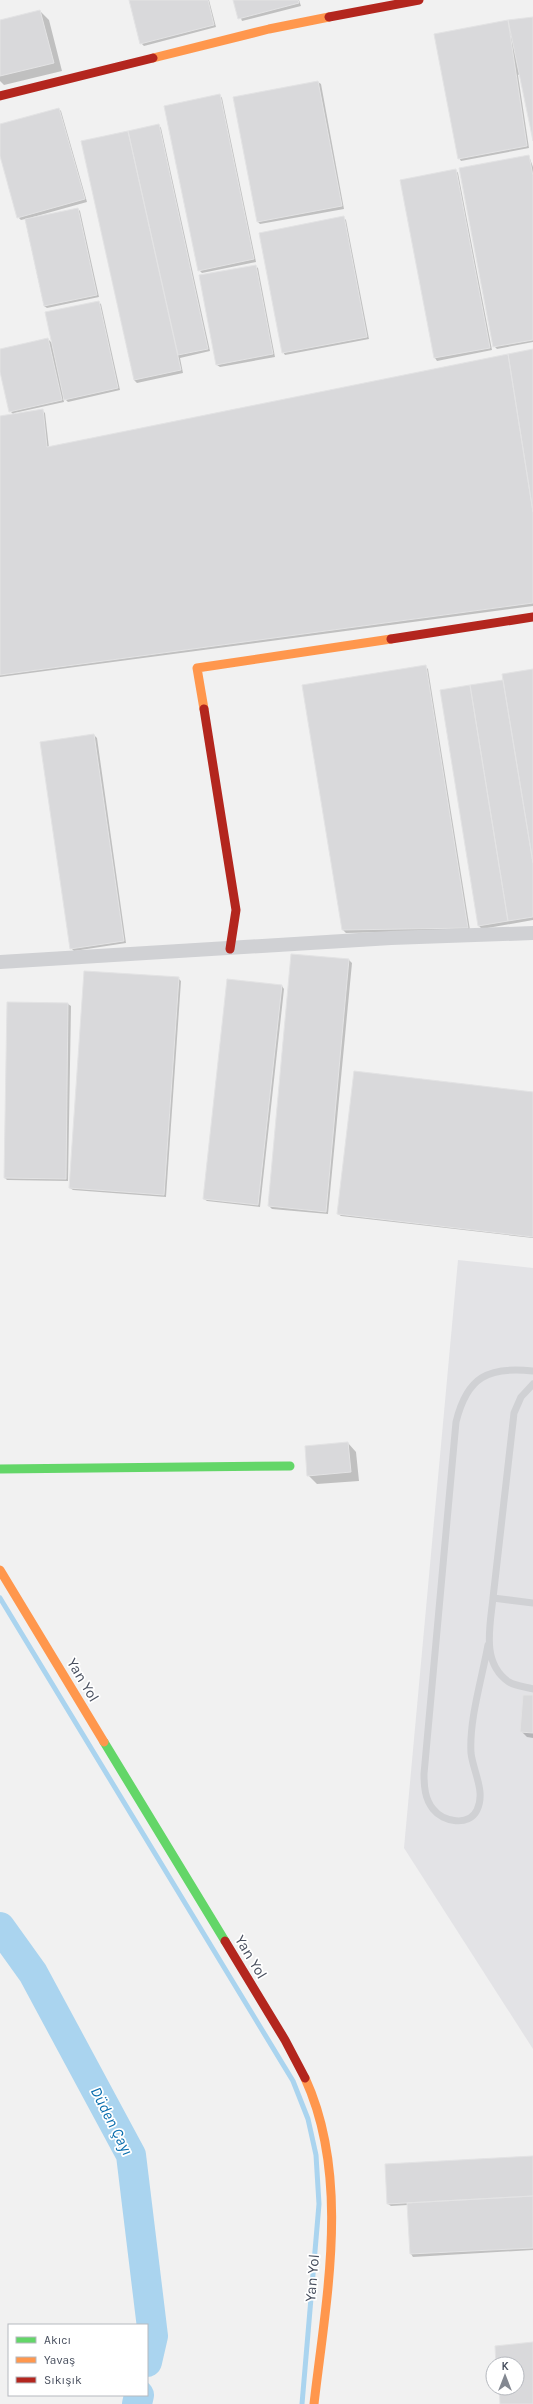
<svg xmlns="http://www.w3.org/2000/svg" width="533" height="2404" font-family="Karla,sans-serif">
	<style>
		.airport { fill: #e3e3e6 }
		.shadow { fill: #0003 }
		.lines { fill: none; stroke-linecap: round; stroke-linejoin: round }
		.stream { stroke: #aad4ef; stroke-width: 5 }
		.river { stroke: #aad4ef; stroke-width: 30 }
		.building { fill: #d9d9db; stroke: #e3e3e4 }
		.lane { stroke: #d0d1d4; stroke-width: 7 }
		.street { stroke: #d0d1d4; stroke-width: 14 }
		.fast { stroke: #63d668; stroke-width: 9 }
		.slow { stroke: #ff974d; stroke-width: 9 }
		.jam { stroke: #b3261e; stroke-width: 9 }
		.labels { text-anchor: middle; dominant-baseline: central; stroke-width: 3.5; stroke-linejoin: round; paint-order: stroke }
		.street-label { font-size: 15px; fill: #484f5e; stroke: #fff }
		.water-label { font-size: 16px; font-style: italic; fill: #0a6eae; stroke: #fff }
	</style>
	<rect width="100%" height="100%" fill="#f1f1f1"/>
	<path class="airport" d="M458 1260 533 1268V2049L404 1848Z"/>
	<path class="shadow" d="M130 0H209L216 27 144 46 141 43Z
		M234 0H299L301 6 242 21Z
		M40 11 49 20 62 71 4 85 0 81V21Z
		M533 18V136L520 74 518 75 529 148 461 161 459 158 435 35Z
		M318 82 321 84 344 209 260 224 258 222Z
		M220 95 222 98 256 262 202 273 199 270Z
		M59 109 61 111 87 202 33 217V218L78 209 80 211 99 297 47 308 44 306 25 219 21 220 18 217 0 152V125Z
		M159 125 161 128 210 351 180 358 183 373 137 383 134 380 82 142Z
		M529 156 533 167V342L497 349 494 346Z
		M456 170 458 173 492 350 437 361 435 358Z
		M344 218 346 220 369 339 285 355 283 352Z
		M255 266 258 268 275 357 220 367 217 365Z
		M98 302 101 304 120 390 68 402 63 397 64 402 14 413V415L42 410 45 413 49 448 533 350V606L0 677V417L14 415 10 411 0 367V350L48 339 53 344Z
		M425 666 428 669 470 930 346 933 343 930Z
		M533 670V920L482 929 479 926 441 691 504 680Z
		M94 735 97 738 126 943 74 951 71 948Z
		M292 955 349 960 352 963 328 1214 272 1209 269 1206Z
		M178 978 181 981 166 1197 73 1190 70 1188Z
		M282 986 284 989 260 1207 207 1201 204 1199Z
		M8 1003 68 1004 71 1006 68 1181 7 1180 5 1178Z
		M533 1093V1238L341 1216 338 1214Z
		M348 1443 356 1452 359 1481 317 1484 308 1475Z
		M533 1696V1738L527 1737 521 1731Z
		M533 2157V2250L413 2257 411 2254 408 2205 391 2206 388 2204Z"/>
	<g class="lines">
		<path class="stream" d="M0 1598 293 2081 308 2119 316 2155 319 2204 302 2404"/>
		<path class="river" d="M0 1927 33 1973 131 2155 153 2336 147 2362
			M137 2404 139 2395"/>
	</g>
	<path class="building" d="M129 0H208L214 25 140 44Z
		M233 0H298L299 3 238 19Z
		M40 10 54 63 0 76V20Z
		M533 17V141L508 20Z
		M508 20 527 146 458 159 434 34Z
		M318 81 342 206 257 222 233 97Z
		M220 94 254 259 198 271 164 106Z
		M59 108 85 199 17 218 0 156V124Z
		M159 124 208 349 178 355 128 131Z
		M128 131 181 370 134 380 81 141Z
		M529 155 533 176V340L493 347 459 168Z
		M456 169 490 348 434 358 400 180Z
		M78 208 97 295 44 306 25 219Z
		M344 216 367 337 282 353 259 233Z
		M256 265 273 354 216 365 199 275Z
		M99 301 118 388 64 400 45 312Z
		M48 338 62 400 9 412 0 372V349Z
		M533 349V512L508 354Z
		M508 354 533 512V603L0 675V416L43 409 47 447Z
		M426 665 468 928 342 930 302 685Z
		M533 669V863L502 674Z
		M503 680 533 863V917L508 921 470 685Z
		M470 685 508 921 478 926 440 690Z
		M94 734 124 941 70 949 40 742Z
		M291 954 349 959 326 1212 268 1206Z
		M84 971 179 977 164 1195 69 1188Z
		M227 979 282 985 258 1205 203 1199Z
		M7 1002 68 1003 66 1179 4 1178Z
		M354 1071 533 1092V1237L337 1214Z
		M348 1442 351 1472 307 1476 305 1446Z
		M523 1695H533V1733L520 1732Z
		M533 2156V2196L387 2204 385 2164Z
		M533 2196V2248L410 2254 407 2203Z
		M533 2342V2404H500L499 2388H517V2364H496L495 2346Z"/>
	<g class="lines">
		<path class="lane" d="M533 1384 521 1397 514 1413 493 1598 533 1603
			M493 1598C490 1627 481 1663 509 1682 515 1686 526 1687 533 1689
			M488 1645C482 1678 469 1720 471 1753 473 1771 486 1792 477 1810 469 1827 443 1822 433 1809 425 1799 424 1787 424 1774L456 1422C467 1377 488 1366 533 1371"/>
		<path class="street" d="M0 962 391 938 533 933"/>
		<path class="fast" d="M0 1469 290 1466
			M104 1742 225 1941"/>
		<path class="slow" d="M153 58 269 29 329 17
			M204 709 197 668 391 639
			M0 1570 104 1742
			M305 2078C351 2178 326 2299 314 2404"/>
		<path class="jam" d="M329 17 419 0
			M0 96 153 58
			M391 639 533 617
			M204 709 236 910 230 949
			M225 1941 285 2040 305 2078"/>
	</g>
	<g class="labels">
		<g class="street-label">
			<text transform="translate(83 1680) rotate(59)">Yan Yol</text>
			<text transform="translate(251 1957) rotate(59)">Yan Yol</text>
			<text transform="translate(312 2278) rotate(-85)">Yan Yol</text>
		</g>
		<g class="water-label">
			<text transform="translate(112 2121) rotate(63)">Düden Çayı</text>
		</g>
	</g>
	<rect x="8" y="2324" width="140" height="72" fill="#ffffff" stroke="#b6b9bf"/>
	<rect x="16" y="2337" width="20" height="6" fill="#63d668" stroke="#b6b9bf"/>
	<text x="44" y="2344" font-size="12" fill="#484f5e">Akıcı</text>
	<rect x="16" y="2357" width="20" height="6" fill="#ff974d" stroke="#b6b9bf"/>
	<text x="44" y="2364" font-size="12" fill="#484f5e">Yavaş</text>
	<rect x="16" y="2377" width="20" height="6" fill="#b3261e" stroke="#b6b9bf"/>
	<text x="44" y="2384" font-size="12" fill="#484f5e">Sıkışık</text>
	<g transform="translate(505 2376)"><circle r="19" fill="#ffffff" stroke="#b6b9bf"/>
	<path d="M0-3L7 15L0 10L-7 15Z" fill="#838891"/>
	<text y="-6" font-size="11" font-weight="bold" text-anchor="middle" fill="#484f5e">K</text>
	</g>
</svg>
